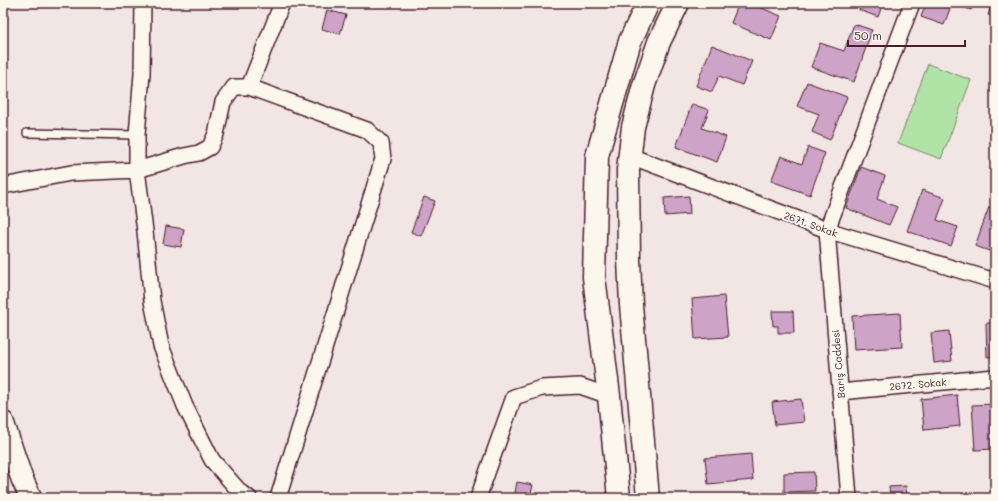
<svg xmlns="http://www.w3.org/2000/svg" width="998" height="501" font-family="Mali,sans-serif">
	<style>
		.green { fill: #b0e4a6; stroke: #7d8268 }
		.building { fill: #cda3c8; stroke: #4a1f2b }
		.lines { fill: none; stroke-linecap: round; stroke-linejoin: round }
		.lane-casing { stroke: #4a1f2b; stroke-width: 10 }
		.street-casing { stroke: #4a1f2b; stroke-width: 18 }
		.secondary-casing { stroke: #4a1f2b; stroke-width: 24 }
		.primary-casing { stroke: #4a1f2b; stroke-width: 25 }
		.lane { stroke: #fbf7ec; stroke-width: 7 }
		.street { stroke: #fbf7ec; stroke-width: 15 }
		.secondary { stroke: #fbf7ec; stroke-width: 21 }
		.primary { stroke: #fbf7ec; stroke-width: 22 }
		.labels { text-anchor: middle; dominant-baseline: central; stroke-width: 4; stroke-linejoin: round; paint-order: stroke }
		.street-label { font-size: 10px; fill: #4a1f2b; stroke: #fbf7ec }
	</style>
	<rect width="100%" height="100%" fill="#f2e6e5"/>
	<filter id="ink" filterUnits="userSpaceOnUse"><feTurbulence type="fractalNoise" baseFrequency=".025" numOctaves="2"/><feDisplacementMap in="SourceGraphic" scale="8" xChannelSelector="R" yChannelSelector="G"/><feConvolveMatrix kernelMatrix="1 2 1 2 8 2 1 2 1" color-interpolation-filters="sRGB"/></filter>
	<g filter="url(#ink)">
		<path class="green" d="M928 64 971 80 941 159 898 143Z"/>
		<path class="building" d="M739 3H759L757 6 781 16 771 40 731 23Z
			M862 3H883L878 17 859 10Z
			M926 3H973L971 10 952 3 944 25 921 17Z
			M992 3H995V17L988 15Z
			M327 10 346 15 340 34 322 29Z
			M854 24 872 30 854 82 811 67 820 43 844 51Z
			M712 45 752 61 742 85 719 76 712 92 696 86Z
			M807 82 847 97 830 140 812 132 819 114 797 106Z
			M692 104 709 110 702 128 726 137 717 162 676 147Z
			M808 147 825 153 810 195 771 181 781 156 802 164Z
			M861 167 885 176 877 199 897 207 889 225 846 208Z
			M922 190 945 198 937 220 958 227 951 246 907 231Z
			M689 196 690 214 665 216 664 198Z
			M424 197 435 201 421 236 411 232Z
			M989 207 995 209V253L975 246Z
			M166 226 184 229 181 247 163 244Z
			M724 296 728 337 695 339 692 299Z
			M772 311H793L794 333H778V326H773Z
			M900 313 902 347 854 350 852 316Z
			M986 323H995V356L987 357Z
			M949 331 952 361 934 363 931 333Z
			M957 395 960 426 924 430 921 399Z
			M801 399 804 422 775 425 772 402Z
			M995 404V449L975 450 972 405Z
			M751 454 753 480 708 484 705 458Z
			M814 472 815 491 784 492V473Z
			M517 482 533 485 530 498H514Z
			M906 486 907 498H890L889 487Z"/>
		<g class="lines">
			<defs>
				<path id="lane" d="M27 133 137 135"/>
				<path id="street" d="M143 3 142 74 137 135V170L145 231 152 301 161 346 185 406 212 460 241 493 249 498
					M249 87 282 3
					M630 156 827 230 995 281
					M3 186 71 173 137 170 184 156 199 153 210 147 216 134 223 102 234 87H249L367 130 381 143 383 159 278 498
					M840 392 995 377
					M478 498 514 397 542 388 580 386 609 396
					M849 498 827 230 912 3"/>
				<path id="secondary" d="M3 422 22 479 31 498"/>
				<path id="primary" d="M619 498 609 396 594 277 597 156 630 41 648 3
					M648 498 631 305 629 259 628 170 633 127 644 85 659 42 678 3"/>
			</defs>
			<use href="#lane" class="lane-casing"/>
			<use href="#street" class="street-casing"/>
			<use href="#secondary" class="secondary-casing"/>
			<use href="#primary" class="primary-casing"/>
			<use href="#lane" class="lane"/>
			<use href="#street" class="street"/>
			<use href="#secondary" class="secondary"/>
			<use href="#primary" class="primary"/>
		</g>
	</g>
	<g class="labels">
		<g class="street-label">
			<text transform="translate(811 224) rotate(20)">2671. Sokak</text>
			<text transform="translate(838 364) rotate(-95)">Barış Caddesi</text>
			<text transform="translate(918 384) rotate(-5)">2672. Sokak</text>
		</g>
	</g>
	<rect width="998" height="501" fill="none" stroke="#fbf7ec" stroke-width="16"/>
	<rect x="8" y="8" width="982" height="485" fill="none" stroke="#4a1f2b" stroke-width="1.5" filter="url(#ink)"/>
	<path d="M848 40v6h117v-6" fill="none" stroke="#4a1f2b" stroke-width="2"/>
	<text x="854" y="40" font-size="12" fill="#4a1f2b" stroke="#fbf7ec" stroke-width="3" paint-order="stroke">50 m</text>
</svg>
